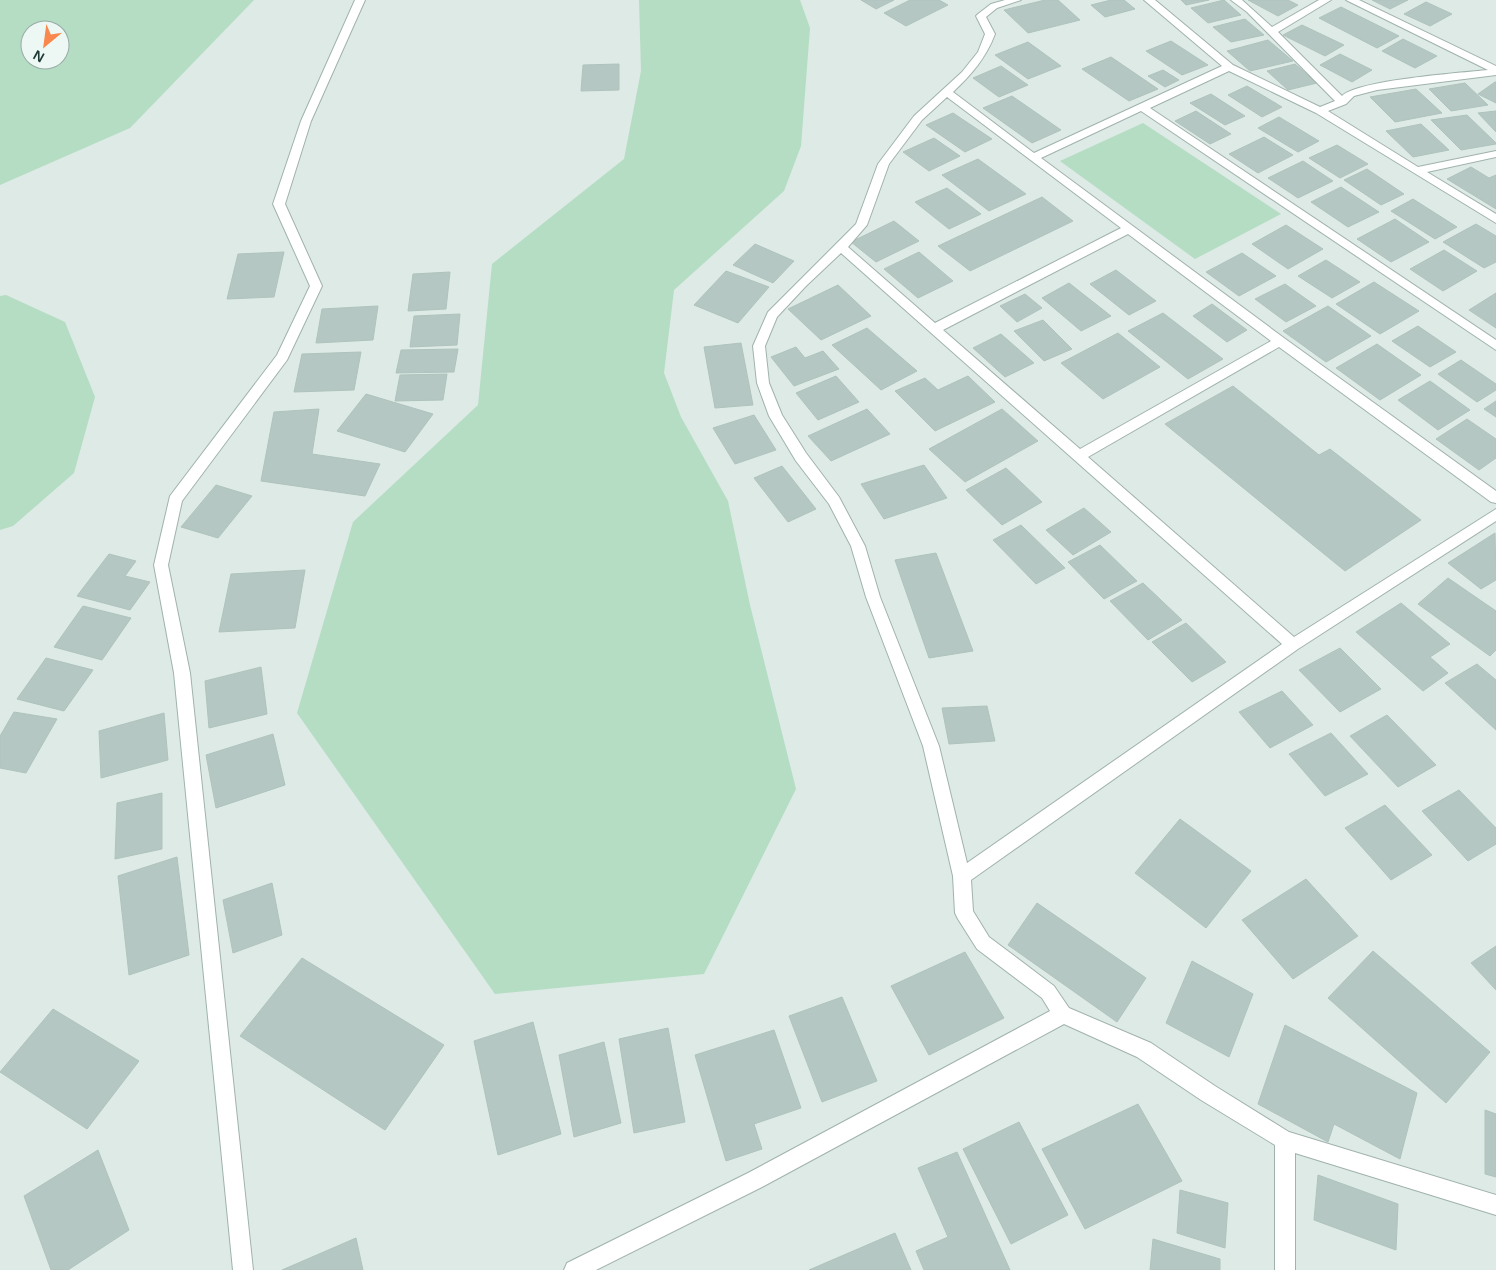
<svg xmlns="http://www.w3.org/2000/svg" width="1496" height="1270" font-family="Arial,sans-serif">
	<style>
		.green { fill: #b4ddc3; fill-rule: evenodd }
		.building { fill: #b5c7c2; stroke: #afc3bd }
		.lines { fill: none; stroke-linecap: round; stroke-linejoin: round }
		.lane-casing { stroke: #a0b2ad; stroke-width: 2 }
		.lane { fill: #fff; fill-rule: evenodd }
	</style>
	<rect width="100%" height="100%" fill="#ddeae5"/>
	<path class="green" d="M0 0H254L130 128 0 185ZM30 30H60V60H30Z
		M639 0H800L810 28 801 146 784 191 674 290 664 373 681 417 728 501 750 605 796 789 704 974 495 994 297 713 353 522 478 405 492 264 624 159 641 71Z
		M1143 123 1281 214 1195 259 1060 161Z
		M6 295 65 322 95 397 74 473 13 526 0 530V296Z"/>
	<path class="building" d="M861 0H894L876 9Z
		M910 0H939L948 5 906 26 884 13Z
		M1045 0H1058L1080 20 1028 33 1004 10Z
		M1111 0H1124L1135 9 1105 17 1091 5Z
		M1181 0H1209L1186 5Z
		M1224 0 1241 15 1208 23 1191 8Z
		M1248 0H1288L1298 5 1278 16Z
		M1372 0H1408L1390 9Z
		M1426 2 1452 14 1430 26 1404 14Z
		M1341 7 1399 36 1377 48 1319 18Z
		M1245 19 1264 35 1231 42 1213 27Z
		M1302 25 1344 45 1325 56 1283 35Z
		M1403 39 1437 56 1415 68 1382 51Z
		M1268 40 1293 61 1250 71 1227 51Z
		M1171 41 1208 65 1182 75 1146 51Z
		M1028 42 1061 66 1028 79 995 55Z
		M1340 54 1372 70 1352 82 1320 65Z
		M1111 57 1158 89 1129 101 1082 69Z
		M619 64V90L581 91 583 65Z
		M1295 64 1317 83 1288 90 1267 71Z
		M1001 66 1028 85 999 97 973 78Z
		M1163 70 1179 80 1165 87 1148 76Z
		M1495 82H1496V103L1478 94Z
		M1465 83 1488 105 1451 111 1429 89Z
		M1247 86 1282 107 1262 117 1228 95Z
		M1416 89 1442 113 1395 122 1370 97Z
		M1211 94 1245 116 1225 125 1190 103Z
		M1012 96 1061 130 1032 143 983 108Z
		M1196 111 1231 134 1210 144 1175 121Z
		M1496 111V132L1478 113Z
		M953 113 992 139 965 152 926 125Z
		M1467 115 1496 143V144L1461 150 1431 120Z
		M1279 117 1319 141 1298 152 1258 128Z
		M1421 124 1449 150 1413 157 1386 131Z
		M1264 137 1293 155 1258 173 1229 154Z
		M934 138 960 156 929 171 903 152Z
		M1337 145 1368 164 1340 178 1309 158Z
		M978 159 1026 194 989 211 942 175Z
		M1303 161 1333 181 1298 198 1268 178Z
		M1471 167 1489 178 1496 175V209L1447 179Z
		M1367 169 1404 194 1381 205 1344 180Z
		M1341 187 1379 212 1348 227 1311 202Z
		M947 188 981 214 949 229 915 202Z
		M1042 197 1073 221 970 271 938 246Z
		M1413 199 1457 227 1435 239 1391 211Z
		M1395 219 1429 242 1391 262 1357 239Z
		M894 221 919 241 876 262 851 242Z
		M1476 224 1496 236V262L1484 268 1443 242Z
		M1286 225 1323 249 1288 269 1252 244Z
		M755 244 794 261 773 283 733 265Z
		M1444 250 1477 271 1443 291 1410 269Z
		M284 252 274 297 227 299 238 254Z
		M919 252 953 281 918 298 884 269Z
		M1242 253 1276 276 1239 296 1206 272Z
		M1326 260 1360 282 1332 298 1298 276Z
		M1116 270 1156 301 1129 315 1090 284Z
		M726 271 769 287 738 323 694 305Z
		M450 272 446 309 408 311 413 274Z
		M1374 282 1419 311 1380 334 1336 304Z
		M1069 283 1111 316 1081 331 1042 298Z
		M1285 284 1316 306 1286 322 1255 299Z
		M838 285 871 316 821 340 788 309Z
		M1496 293V328L1469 310Z
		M1025 294 1042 308 1017 322 1000 306Z
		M1212 304 1247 330 1227 342 1193 316Z
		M378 306 373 340 316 343 322 309Z
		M1328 306 1371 336 1326 362 1283 331Z
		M1163 313 1223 359 1188 379 1128 331Z
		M460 314 457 345 410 347 414 316Z
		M1043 320 1072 349 1044 361 1014 331Z
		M1418 326 1456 352 1430 367 1392 341Z
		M867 328 917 371 881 390 832 345Z
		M1118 333 1160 367 1103 399 1061 363Z
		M1001 334 1034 363 1005 377 973 348Z
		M741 343 753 405 715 408 704 347Z
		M1377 344 1421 375 1380 400 1336 368Z
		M796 347 805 358 823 351 839 369 794 386 771 357Z
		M458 349 454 372 396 373 401 350Z
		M361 352 354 390 294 392 302 354Z
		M1461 360 1496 384V390L1477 402 1438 374Z
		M447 374 443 400 395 401 400 375Z
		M836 376 859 402 818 420 796 393Z
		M968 376 995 402 935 431 895 391 925 378 938 390Z
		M1430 381 1470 410 1438 430 1398 400Z
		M1233 386 1319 455 1330 449 1421 520 1345 571 1165 424Z
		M366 394 433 414 405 452 337 431Z
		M1496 401V417L1484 409Z
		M319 409 312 454 380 464 365 496 261 481 274 412Z
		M867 409 890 434 831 461 808 436Z
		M1002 409 1038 441 965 482 929 449Z
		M754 415 776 450 735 464 713 428Z
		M1467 419 1496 439V458L1479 470 1436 439Z
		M924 465 947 498 884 519 861 484Z
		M782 466 816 509 788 522 754 478Z
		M1006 468 1042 502 1002 525 966 490Z
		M216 485 252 496 218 538 181 527Z
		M1084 508 1111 532 1073 555 1046 530Z
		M1021 525 1065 568 1036 584 993 540Z
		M1495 533 1496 580 1481 589 1448 563Z
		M1100 545 1137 581 1104 599 1068 562Z
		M936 553 973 651 929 658 895 560Z
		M109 554 136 561 125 576 150 582 130 610 77 596Z
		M305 570 295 628 219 632 231 574Z
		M1448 578 1496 611V650L1490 656 1418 604Z
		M1143 583 1182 620 1148 640 1110 601Z
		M1401 603 1450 644 1430 657 1448 673 1423 691 1356 632Z
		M83 606 131 618 102 660 54 647Z
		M1186 623 1226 662 1192 682 1152 642Z
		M1340 648 1381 689 1340 712 1299 670Z
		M46 658 93 670 64 711 17 699Z
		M1477 664 1496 680V730L1445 683Z
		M261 667 267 714 209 728 205 681Z
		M1282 691 1313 725 1270 748 1239 712Z
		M987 706 995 741 949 744 942 708Z
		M14 712 57 719 26 773 0 768V736Z
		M164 713 168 760 101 778 99 731Z
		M1387 715 1436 765 1398 787 1350 736Z
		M1331 733 1368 774 1325 796 1289 754Z
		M273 734 285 785 216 808 206 755Z
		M1459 790 1496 828V844L1468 861 1422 811Z
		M162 793V849L115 859 117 803Z
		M1385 805 1432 855 1391 880 1345 828Z
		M1180 819 1251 871 1206 928 1135 873Z
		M177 857 189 955 129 975 118 876Z
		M1306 879 1358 936 1293 979 1242 920Z
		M272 883 282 935 233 953 223 900Z
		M1037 903 1146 978 1117 1022 1008 945Z
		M1496 946V990L1471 963Z
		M1373 951 1490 1052 1446 1103 1328 998Z
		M965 952 1004 1018 929 1055 891 986Z
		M302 958 444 1045 385 1130 240 1036Z
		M1192 961 1253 994 1229 1057 1166 1023Z
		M842 997 877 1081 822 1102 789 1016Z
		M53 1009 139 1061 87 1129 0 1072Z
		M533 1022 561 1134 498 1155 474 1041Z
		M1285 1025 1417 1093 1400 1159 1334 1124 1328 1142 1258 1104Z
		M668 1028 685 1122 634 1133 619 1039Z
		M774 1030 801 1108 754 1124 762 1149 726 1161 695 1055Z
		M604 1042 621 1123 574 1137 559 1055Z
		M1138 1104 1182 1181 1085 1229 1042 1149Z
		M1485 1110 1496 1114V1177L1485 1174Z
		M1019 1122 1068 1215 1011 1244 963 1149Z
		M98 1150 129 1230 68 1270H51L24 1196Z
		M957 1152 1010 1270H924L916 1251 948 1237 918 1168Z
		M1318 1175 1398 1204 1396 1250 1314 1220Z
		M1180 1190 1228 1203 1225 1248 1177 1233Z
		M895 1233 911 1270H809Z
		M356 1238 363 1270H282Z
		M1153 1239 1220 1259V1270H1150Z"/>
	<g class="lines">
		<defs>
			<path id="lane" d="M355 0H365L311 121 285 204 322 286 287 360 182 501 168 565 190 673 253 1270H233L174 673 154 565 170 496 277 355 310 286 273 204 301 121Z
				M1005 0H1021L997 8 986 17 995 34C986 58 971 75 953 92L1034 153 1222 66 1144 0H1155L1233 65 1320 107 1335 101 1247 12 1231 0H1242L1272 27 1319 0H1331L1278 32 1342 96C1358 80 1460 73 1488 70L1346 0H1359L1496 66V75L1377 90 1354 96 1346 104 1328 111 1418 167 1496 151V157L1427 172 1496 214V223L1316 113 1229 71 1150 108 1496 340V350L1141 111 1041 158 1284 338 1496 491V503L1491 502 1279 347 1088 457 1294 637 1496 509V521L1298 649 971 880 973 911 989 937 1054 986 1069 1008 1151 1043 1215 1086 1289 1132 1496 1195V1215L1295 1153V1270H1275V1145L1201 1100 1137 1057 1064 1024 762 1187 596 1270H564L567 1263 748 1173 1050 1011 1042 998 977 949 958 919 955 913 953 876 923 746 866 597 851 546 829 504 796 461 769 416 757 383 753 346 768 312 856 224 878 164 914 116 962 72 978 52 985 34 976 16 978 14 991 4ZM947 97 1121 228 935 323 848 247 867 225 889 164 922 120ZM1128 234 1271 341 1080 449 943 330ZM841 253 1282 644 967 863 939 746 880 597 865 546 839 497 806 453 782 415 769 383 765 346 777 317 806 286Z"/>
		</defs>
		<use href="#lane" class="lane-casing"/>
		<use href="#lane" class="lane"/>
	</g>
	<g transform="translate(45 45) rotate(209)"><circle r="24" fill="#edf7f3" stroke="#9aaba7"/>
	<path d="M0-4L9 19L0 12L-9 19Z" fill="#f8884d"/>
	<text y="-8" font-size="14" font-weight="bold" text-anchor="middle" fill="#1e3a35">N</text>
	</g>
</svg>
